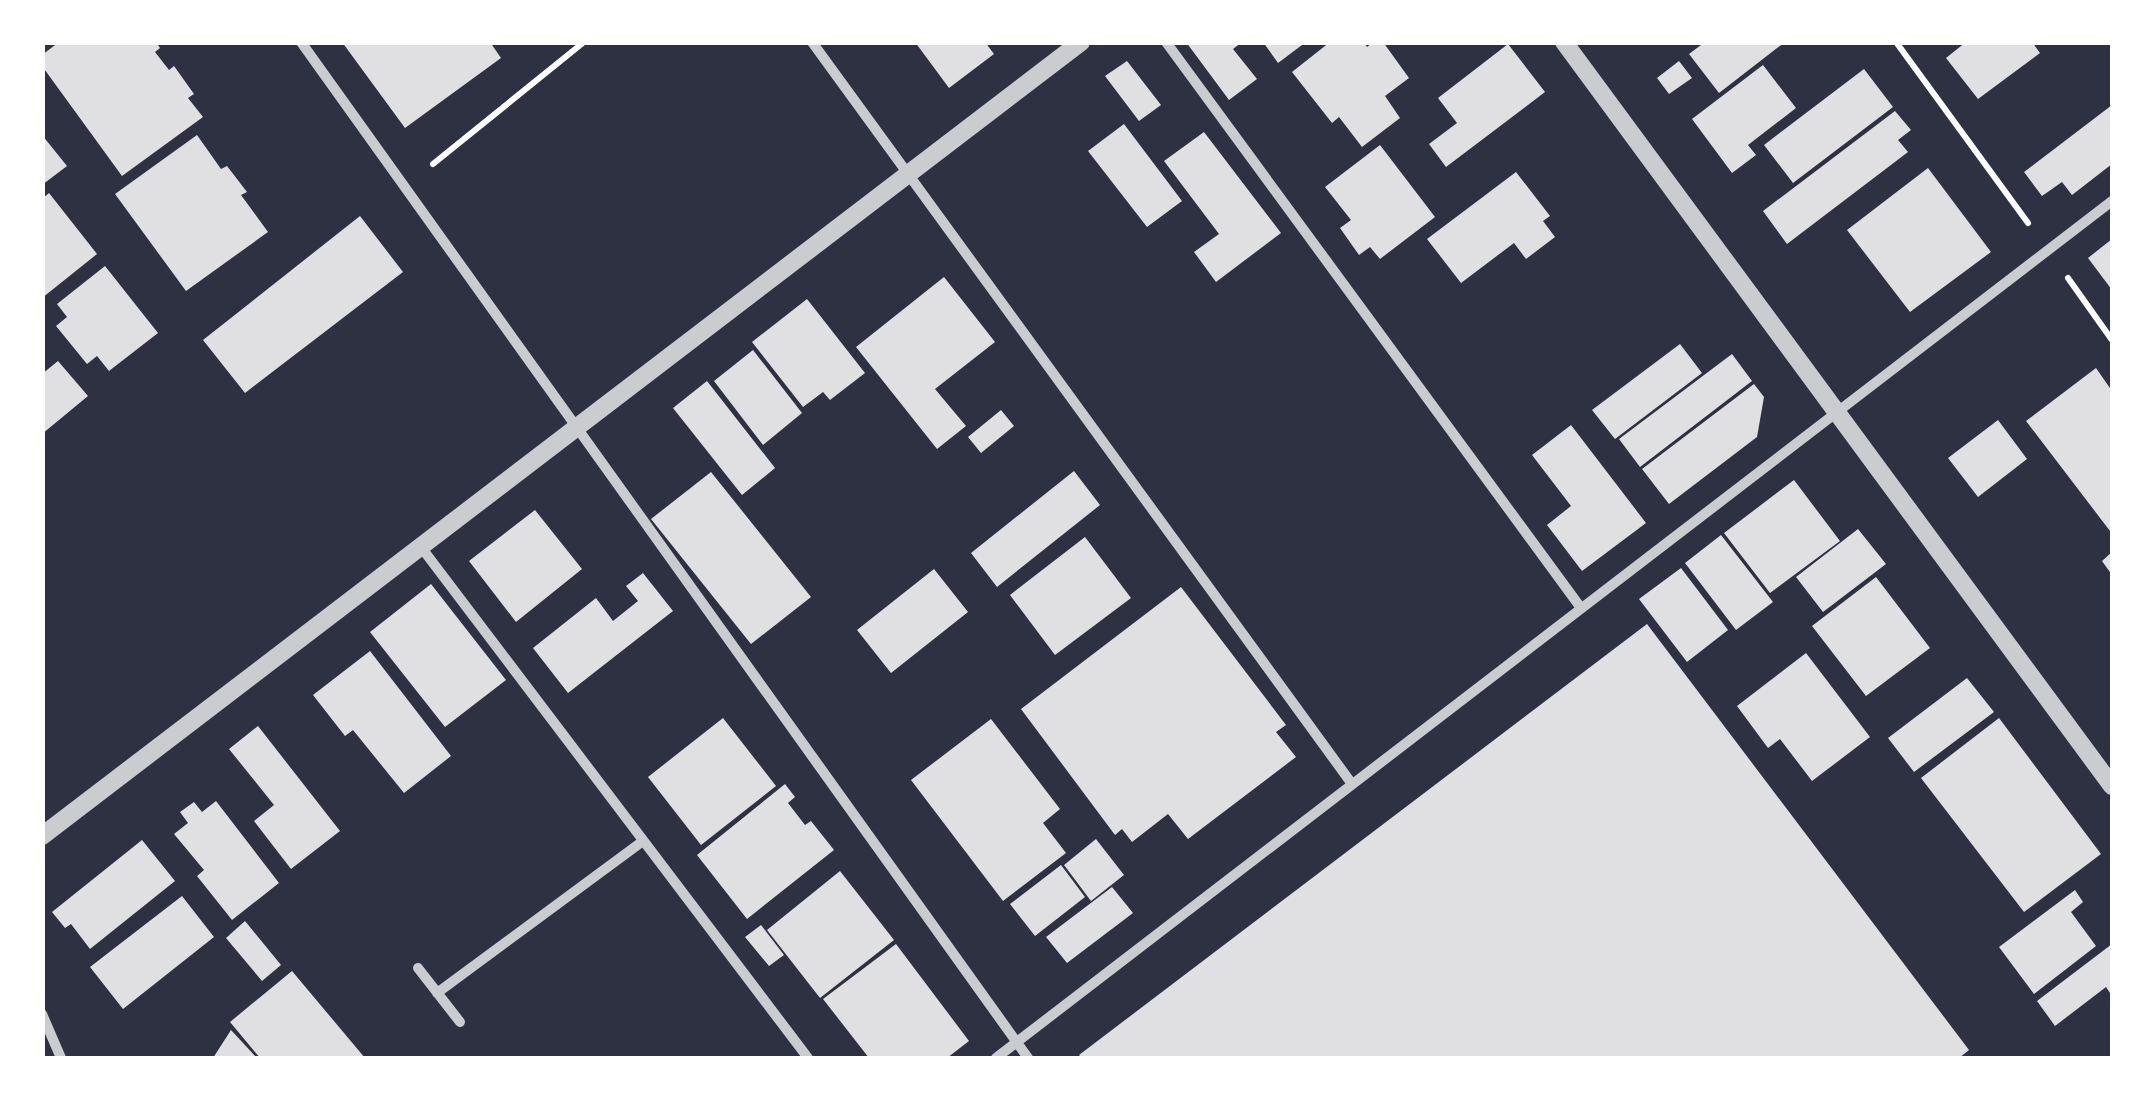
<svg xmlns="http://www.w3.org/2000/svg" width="2155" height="1101" font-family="Karla,sans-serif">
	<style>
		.building { fill: #e0e0e3 }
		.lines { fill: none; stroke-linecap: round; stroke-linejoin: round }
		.path { stroke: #fff; stroke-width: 6 }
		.minor { stroke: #caccd0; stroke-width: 10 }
		.tertiary { stroke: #caccd0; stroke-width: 18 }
	</style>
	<rect width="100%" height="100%" fill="#2d3142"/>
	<path class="building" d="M59 42H156L160 48 155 52 169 70 174 66 194 94 188 98 203 117 122 176 42 66V55Z
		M342 42H490L501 58 405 128Z
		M915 42H985L994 54 949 88Z
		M1186 42H1242L1233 49 1257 79 1229 100Z
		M1263 42H1306L1278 63Z
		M1330 42H1364L1367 47 1373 42H1383L1409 78 1385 96 1400 118 1362 147 1339 117 1332 123 1292 72Z
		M1705 42H1785L1719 93 1689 54Z
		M1966 42H2032L2040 53 1978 99 1946 58Z
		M1508 44 1545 92 1446 167 1429 144 1457 123 1438 98Z
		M1127 61 1161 105 1139 121 1105 76Z
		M1679 61 1692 78 1669 94 1657 78Z
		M1763 65 1796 108 1748 145 1756 155 1732 173 1692 119Z
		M1864 69 1893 107 1793 183 1764 145Z
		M2112 105V164L2072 195 2062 182 2042 196 2024 172Z
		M1895 111 1911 130 1898 140 1908 152 1787 244 1763 211Z
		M1124 124 1182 201 1147 227 1088 151Z
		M1204 132 1281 233 1216 282 1194 252 1219 234 1164 161Z
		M42 135 67 166 42 185Z
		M197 135 221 169 227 166 247 192 241 195 268 232 186 291 115 194Z
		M1380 145 1435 217 1380 259 1370 247 1359 255 1340 228 1351 220 1325 187Z
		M1928 168 1991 252 1910 312 1847 230Z
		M1516 172 1550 216 1543 221 1555 237 1526 259 1514 243 1461 283 1427 239Z
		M49 193 97 254 42 298V199Z
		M360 216 403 272 245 393 203 340Z
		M2112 239V290L2088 258Z
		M105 266 158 333 109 371 97 356 87 364 56 326 67 317 57 304Z
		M944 277 995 342 935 389 966 426 937 449 856 347Z
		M807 299 865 373 830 400 823 392 803 407 752 342Z
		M1680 344 1702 373 1615 439 1592 410Z
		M753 350 802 413 763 445 714 381Z
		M1732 354 1752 381 1640 467 1619 439Z
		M58 361 88 396 42 434V374Z
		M2096 368 2112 391 2110 531 2026 421Z
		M707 381 775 468 742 495 673 408Z
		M1754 384 1764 397 1757 437 1669 504 1642 469Z
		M1001 410 1014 426 981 453 968 437Z
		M1998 420 2027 459 1978 497 1948 458Z
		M1571 425 1646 523 1582 571 1547 525 1571 506 1532 455Z
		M1074 471 1100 505 997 587 971 553Z
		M711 472 811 597 751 644 651 519Z
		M1794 480 1840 541 1770 593 1724 533Z
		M535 510 582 569 516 622 469 561Z
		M1858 529 1886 564 1823 612 1796 577Z
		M1721 535 1773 602 1736 630 1685 563Z
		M1085 537 1131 598 1055 655 1010 595Z
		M2112 552V575L2102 561Z
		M1681 568 1728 630 1687 662 1639 599Z
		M934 569 968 612 891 673 857 630Z
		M643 573 673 611 568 693 533 648 596 598 613 621 638 601 626 586Z
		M1876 577 1930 648 1866 696 1812 626Z
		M431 584 506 680 445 727 370 632Z
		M1181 587 1286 725 1276 732 1296 757 1188 839 1168 814 1132 842 1122 829 1115 835 1021 709Z
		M1647 624 1969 1050 1959 1058H1082L1079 1055Z
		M370 651 451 756 404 793 353 730 345 736 313 695Z
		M1806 653 1870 737 1812 781 1780 739 1768 748 1737 706Z
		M1967 678 1994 712 1914 772 1888 738Z
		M723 718 776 786 701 845 648 777Z
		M1999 718 2101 854 2024 912 1921 778Z
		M991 719 1060 809 1043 823 1066 853 1003 901 911 780Z
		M258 726 340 831 291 869 254 821 274 805 229 749Z
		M785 784 795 797 788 803 805 825 811 821 834 850 747 919 697 855Z
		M216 801 279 883 232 920 197 876 204 870 174 834 188 823 180 812 194 802 202 812Z
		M1096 839 1124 875 1091 901 1064 865Z
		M142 840 175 881 90 949 71 924 65 928 52 912Z
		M1061 865 1085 897 1035 936 1010 904Z
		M840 871 894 940 820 998 767 930Z
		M1112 887 1133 913 1067 963 1046 937Z
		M2075 890 2083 902 2071 912 2096 946 2034 994 1999 947Z
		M182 896 214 937 123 1009 90 967Z
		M245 921 281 965 262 981 226 938Z
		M761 925 784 955 769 966 745 937Z
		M896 944 969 1041 947 1058H869L823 999Z
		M2112 944V996L2106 987 2055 1026 2037 1001Z
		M292 971 365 1058H260L230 1022Z
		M231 1030 257 1058H213Z"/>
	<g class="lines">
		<path class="path" d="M1896 42 2028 223
			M433 164 584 42
			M2068 278 2112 340"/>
		<path class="minor" d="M301 42 1028 1058
			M812 42 1352 784
			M1166 42 1581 608
			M421 547 808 1058
			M418 968 460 1022
			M437 993 643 841
			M42 1014 61 1058
			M996 1058 2112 201"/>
		<path class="tertiary" d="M1564 42 2112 786
			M42 836 1081 42"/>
	</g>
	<rect width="2155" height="1101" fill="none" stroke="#ffffff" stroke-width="90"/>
</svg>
